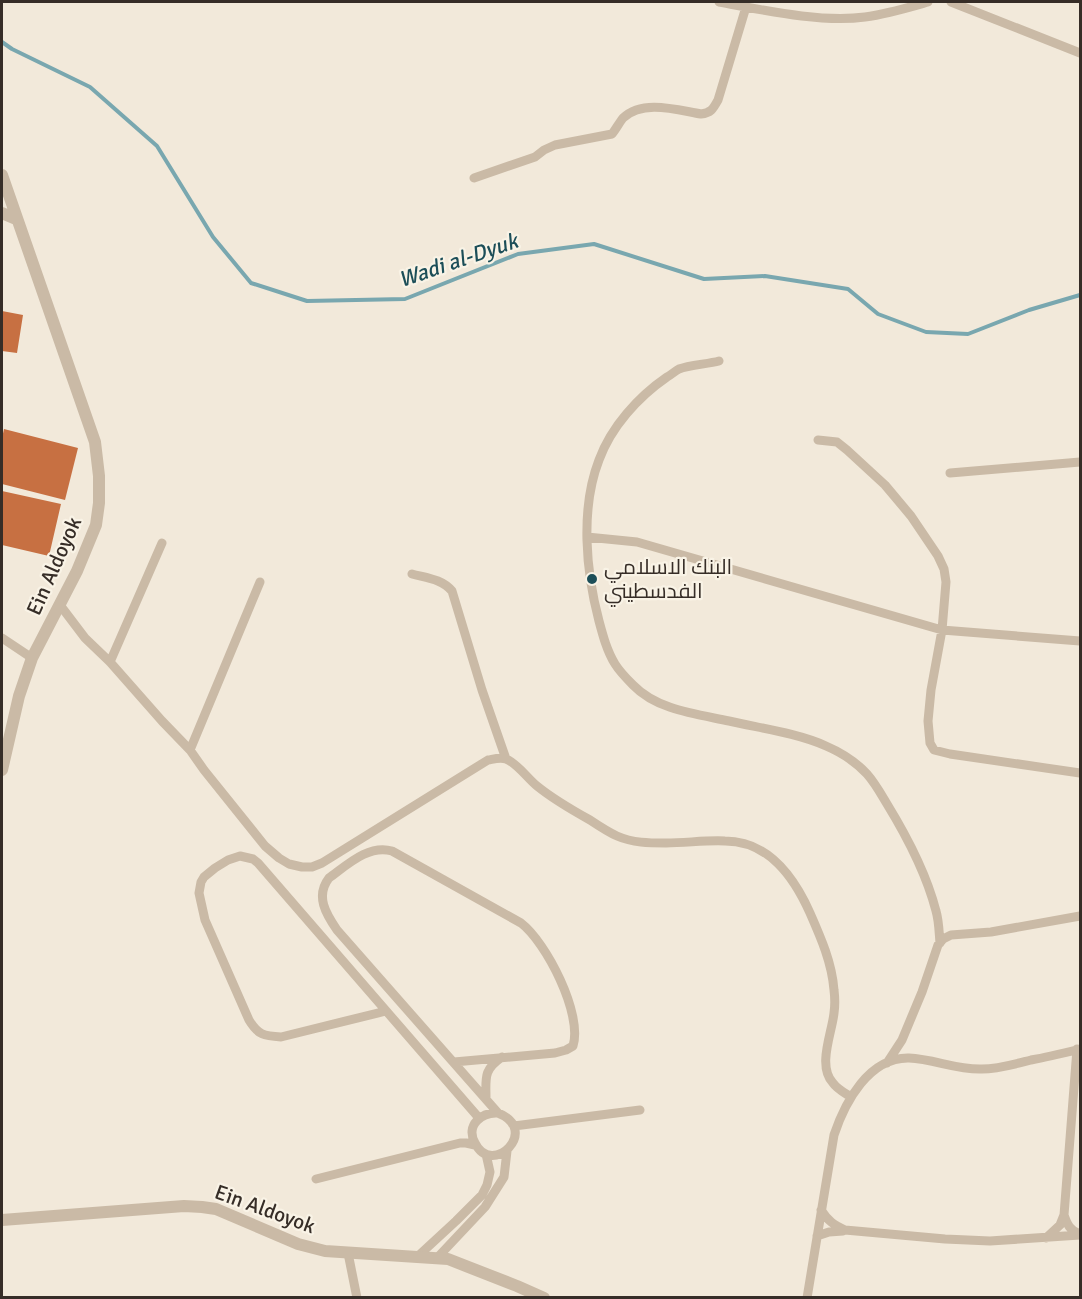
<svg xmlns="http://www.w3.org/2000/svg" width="1082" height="1299" font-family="Signika,Cairo,sans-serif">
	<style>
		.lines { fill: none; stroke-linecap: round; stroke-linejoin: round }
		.stream { stroke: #79a7af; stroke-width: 4 }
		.building { fill: #c77042 }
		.minor { stroke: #cabaa6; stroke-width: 9 }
		.tertiary { stroke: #cabaa6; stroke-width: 12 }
		.poi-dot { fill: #1c4e58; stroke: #f9f3e6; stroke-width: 2 }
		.labels { text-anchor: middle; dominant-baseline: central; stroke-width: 4.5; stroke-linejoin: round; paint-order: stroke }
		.street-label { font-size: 21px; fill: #362d27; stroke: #f9f3e6 }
		.poi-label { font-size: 21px; fill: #362d27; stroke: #f9f3e6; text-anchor: start }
		.water-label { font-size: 22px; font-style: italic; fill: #1c4e58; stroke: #f9f3e6 }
	</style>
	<rect width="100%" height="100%" fill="#f2e9da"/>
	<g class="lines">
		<path class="stream" d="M2 42 12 49 90 87 157 146 213 237 251 283 307 301 405 299 518 254 594 244 704 279 765 276 848 289 878 314 926 332 968 334 1029 310 1080 295"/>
	</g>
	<path class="building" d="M2 311 23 315 17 353 2 351Z
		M4 429 78 448 65 500 2 484V438Z
		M2 491 61 504 49 556 2 545Z"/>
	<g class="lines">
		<path class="minor" d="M719 2C763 10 821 23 865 17 887 14 907 8 928 2
			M951 2 1080 53
			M474 178 535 157 544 150 555 145 612 134C616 129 619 123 623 118 643 99 677 110 701 114 711 113 713 109 718 100L746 7
			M719 361C708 364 689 365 679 369 675 371 671 375 667 377 638 397 611 427 599 460 580 509 586 572 599 621 603 636 607 651 615 664 620 672 626 678 633 685 657 710 696 714 729 721 759 728 797 733 826 746 840 752 856 762 867 774 875 783 881 794 887 804 906 835 927 876 936 911 939 921 939 932 940 943
			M818 440 837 442 847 450 885 485 911 516 938 556 944 569 946 582 942 630 931 690 928 721 930 743 934 750 950 754 1080 773
			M950 473 1080 462
			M587 537 637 542 942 630 1080 641
			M412 574C427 578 442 579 452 591L482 690 506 759
			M60 605 85 638 110 662 162 721 190 750 204 770 265 846 279 858 289 864 302 867H312L322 863 488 760C494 759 500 757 506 759 517 763 528 779 537 786 553 799 572 810 590 820 599 826 608 832 617 836 633 843 649 843 666 843 686 843 706 840 725 841 769 841 794 877 810 913 821 938 832 963 834 990 835 998 835 1006 834 1013 832 1033 817 1066 833 1083 837 1089 845 1093 851 1097
			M2 638 32 658
			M110 662 162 543
			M190 750 260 582
			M386 1011 281 1037C264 1036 258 1035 249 1020L205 920 199 893 201 882 204 877 215 868 228 860 240 856 253 859 258 863 479 1118
			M1077 1049 1064 1215C1067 1224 1070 1231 1080 1234
			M454 1062 555 1053 566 1050 573 1046C583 1014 546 942 521 923L392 851C369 844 347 865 329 878 315 896 326 914 337 930L498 1113C541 1130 492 1178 475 1143 465 1125 482 1112 498 1113
			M887 1063 902 1040 922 992 938 945 943 939 951 935 991 932 1080 916
			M486 1099C486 1078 483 1070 502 1057
			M514 1126 640 1110
			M316 1179 460 1143H466L475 1145
			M821 1210C828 1221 834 1225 845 1230L945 1239 990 1241 1080 1235
			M817 1236 829 1232 843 1231
			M1046 1238 1060 1225 1064 1215
			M348 1253 357 1298
			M417 1257 456 1221 482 1195 487 1185 490 1172 486 1154
			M437 1258 485 1207 504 1177 507 1151
			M807 1298 834 1135C845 1102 869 1057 909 1058 934 1059 957 1070 982 1069 998 1069 1015 1064 1031 1060 1048 1057 1064 1053 1080 1049"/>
		<path class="tertiary" d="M2 175 95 442 99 476V503L96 525 77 571 32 658 19 696 2 770
			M2 213 16 219
			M2 1220 184 1206 202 1207 216 1209 298 1244 325 1251 448 1259 517 1286 544 1298"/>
	</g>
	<circle class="poi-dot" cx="592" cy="579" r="6"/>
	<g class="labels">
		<g class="street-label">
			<text transform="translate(54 566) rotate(-66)">Ein Aldoyok</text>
			<text transform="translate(265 1209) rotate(20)">Ein Aldoyok</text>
		</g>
		<g class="poi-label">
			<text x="604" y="567">البنك الاسلامي<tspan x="604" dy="24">الفدسطيني</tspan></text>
		</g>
		<g class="water-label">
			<text transform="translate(458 260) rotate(-19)">Wadi al-Dyuk</text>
		</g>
	</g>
	<rect width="1082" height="1299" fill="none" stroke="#362d27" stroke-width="6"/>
</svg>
